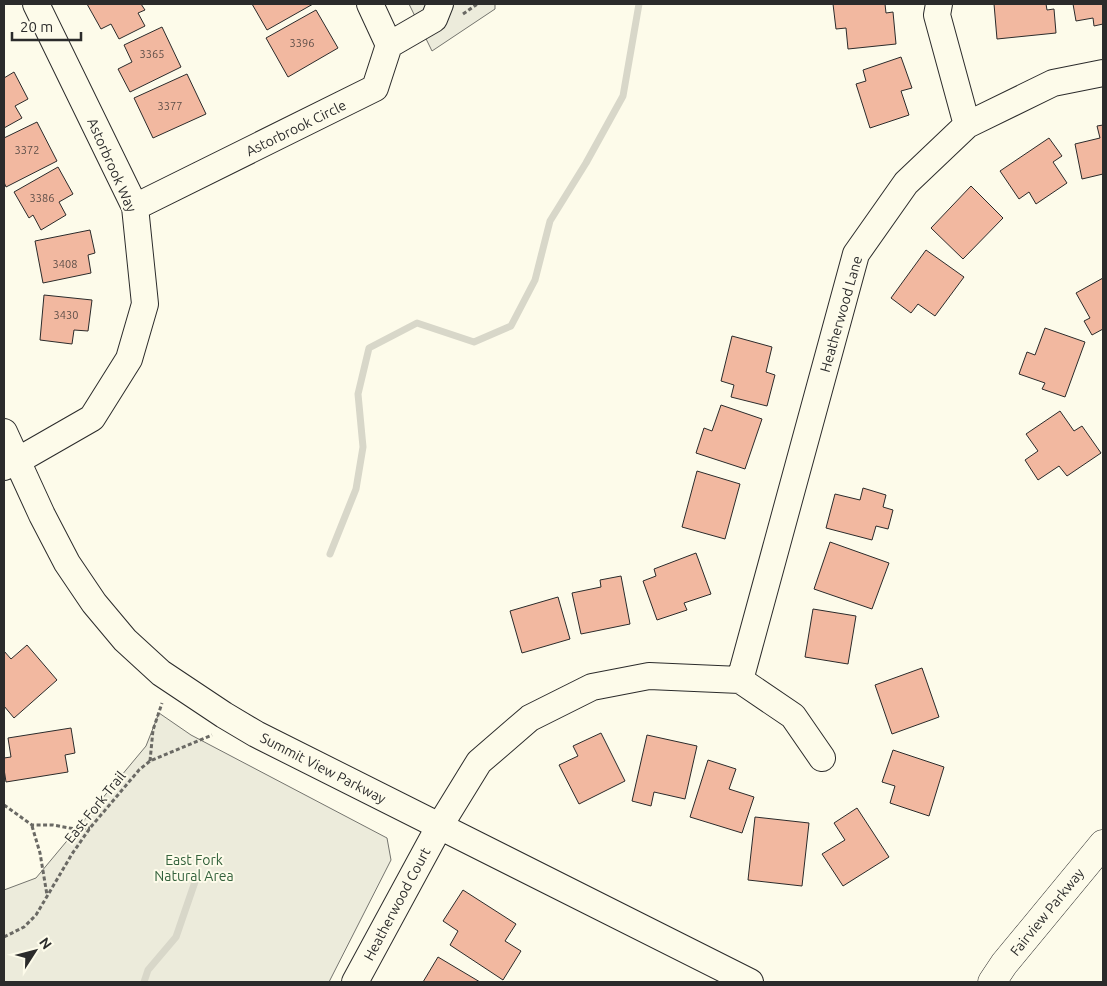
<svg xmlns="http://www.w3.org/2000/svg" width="1107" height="986" font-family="Ubuntu,sans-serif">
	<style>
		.green { fill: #ecebdb; stroke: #74746e }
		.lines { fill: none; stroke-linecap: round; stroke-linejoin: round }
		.stream { stroke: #d8d7c9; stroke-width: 7 }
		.building { fill: #f2b8a0; stroke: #2b2b2b }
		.minor-casing { stroke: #2b2b2b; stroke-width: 28 }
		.major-casing { stroke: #2b2b2b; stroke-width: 29 }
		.path { stroke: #6a6964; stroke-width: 3; stroke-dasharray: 4 2.5; stroke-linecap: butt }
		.minor { stroke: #fdfbea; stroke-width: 26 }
		.major { stroke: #fdfbea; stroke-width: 28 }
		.labels { text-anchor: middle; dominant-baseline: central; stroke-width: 4; stroke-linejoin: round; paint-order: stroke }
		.number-label { font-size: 11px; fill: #5d4e48 }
		.street-label { font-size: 14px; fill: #2b2b2b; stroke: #fdfbea }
		.park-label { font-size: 14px; fill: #34623c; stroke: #fdfbea }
	</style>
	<rect width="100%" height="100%" fill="#fdfbea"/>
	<path class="green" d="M409 4H495V9L432 51Z
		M159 713 191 735 387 838 391 860 329 982H4V890L36 878 146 746Z"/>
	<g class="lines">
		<path class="stream" d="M330 554 356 489 363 447 358 394 369 348 417 323 474 342 511 326 535 280 550 221 586 163 623 96 639 4
			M144 982 148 970 176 937 197 876"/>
	</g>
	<path class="building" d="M87 4H141L145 10 138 13 145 26 119 39 111 24 101 29Z
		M252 4H313L267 30Z
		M833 4H885L886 13 893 12 896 44 848 49 846 28 836 29Z
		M994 4H1046L1047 10 1054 9 1056 33 997 39Z
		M1073 4H1103V24L1094 26 1093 18 1076 21Z
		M316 10 338 48 288 77 266 38Z
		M162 27 181 67 130 92 118 69 132 62 124 45Z
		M901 57 912 88 901 91 909 115 870 128 856 84 866 81 863 70Z
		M14 72 28 99 15 106 22 118 4 128V78Z
		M187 74 206 114 153 138 134 98Z
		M37 122 57 161 6 187 4 182V138Z
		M1103 125V174L1082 179 1075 144 1100 138 1097 126Z
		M1049 138 1062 156 1053 162 1067 183 1036 204 1029 192 1019 199 1000 171Z
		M58 167 73 194 59 202 66 215 41 230 33 215 29 218 14 192Z
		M971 186 1003 218 963 259 931 228Z
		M90 230 95 253 88 255 91 273 43 283 35 241Z
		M926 250 964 277 935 316 918 304 911 313 891 298Z
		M1103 278V329L1092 335 1084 321 1090 318 1076 293Z
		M44 295 92 300 88 331 74 330 72 344 40 340Z
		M1045 328 1085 342 1065 397 1042 389 1045 383 1019 374 1027 352 1035 355Z
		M732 336 772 347 766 372 775 375 767 406 731 397 734 385 721 381Z
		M721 405 762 419 745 469 696 453 704 428 712 431Z
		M1060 411 1074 431 1082 426 1101 453 1067 476 1059 466 1038 480 1025 460 1038 451 1026 434Z
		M697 471 740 484 725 539 682 527Z
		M863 488 886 495 883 507 893 510 888 529 876 526 872 540 826 528 835 494 860 500Z
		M830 542 889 563 872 609 814 589Z
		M696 553 711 594 684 603 687 610 657 620 643 581 656 576 654 569Z
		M621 576 630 624 581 634 572 593 601 587 600 580Z
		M558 597 570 639 522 653 510 611Z
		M813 609 856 616 848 664 805 657Z
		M27 645 57 680 14 718 4 706V651L11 659Z
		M922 668 939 717 892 734 875 685Z
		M71 728 75 753 65 755 68 772 6 782 4 769V758L11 757 8 738Z
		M601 733 625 781 579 804 559 765 578 756 573 746Z
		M647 735 697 746 685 799 654 792 651 806 632 801Z
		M893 750 944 767 929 816 890 803 895 786 882 782Z
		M708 760 736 769 729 789 754 797 742 833 690 817Z
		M857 808 889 857 843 886 822 854 845 840 834 823Z
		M755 817 809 823 802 886 748 880Z
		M463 890 516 924 505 941 521 951 503 980 450 945 458 931 443 921Z
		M438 957 480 982H423Z"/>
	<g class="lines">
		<defs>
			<path id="minor" d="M939 4 937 15 967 125
				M389 45 434 19 440 4
				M135 207 375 88 389 45 370 4
				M4 432 42 515 67 563 94 603 125 640 161 673 224 715 256 734 750 982
				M4 467 17 461 92 418 129 359 145 304 135 207 36 4
				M740 680 856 254 906 183 967 125 1053 83 1103 73
				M355 982 439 827 479 762 530 718 592 687 649 676 740 680 793 716 822 758"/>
			<path id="major" d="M992 982 1004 964 1103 844"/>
		</defs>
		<use href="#minor" class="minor-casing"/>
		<use href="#major" class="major-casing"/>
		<path class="path" d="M463 14 476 5V4
			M150 761 153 730 162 703
			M4 805 32 825H53L75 829 90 828
			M32 826 40 853 47 895
			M4 937 24 927 36 915 72 854 90 828 139 770 150 761 212 735"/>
		<use href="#minor" class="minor"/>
		<use href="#major" class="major"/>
	</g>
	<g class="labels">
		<g class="number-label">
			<text x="302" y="43">3396</text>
			<text x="152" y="54">3365</text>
			<text x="170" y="106">3377</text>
			<text x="27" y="150">3372</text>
			<text x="42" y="198">3386</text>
			<text x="65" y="264">3408</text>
			<text x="66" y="315">3430</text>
		</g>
		<g class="street-label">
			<text transform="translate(296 128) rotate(-26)">Astorbrook Circle</text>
			<text transform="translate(112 165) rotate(66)">Astorbrook Way</text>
			<text transform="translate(841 314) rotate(-74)">Heatherwood Lane</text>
			<text transform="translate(323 768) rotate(27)">Summit View Parkway</text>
			<text transform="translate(95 807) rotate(-51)">East Fork Trail</text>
			<text transform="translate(397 904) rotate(-62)">Heatherwood Court</text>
			<text transform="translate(1047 912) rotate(-51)">Fairview Parkway</text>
		</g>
		<g class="park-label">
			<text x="194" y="860">East Fork<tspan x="194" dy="16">Natural Area</tspan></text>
		</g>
	</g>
	<rect width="1107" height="986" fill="none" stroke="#2b2b2b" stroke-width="10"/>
	<g transform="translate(35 951) rotate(54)" stroke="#fdfbea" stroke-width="4" paint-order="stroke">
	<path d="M0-4L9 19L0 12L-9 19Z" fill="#2b2b2b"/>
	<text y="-8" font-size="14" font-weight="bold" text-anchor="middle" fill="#2b2b2b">N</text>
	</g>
	<path d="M12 32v8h69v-8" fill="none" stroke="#2b2b2b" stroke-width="2.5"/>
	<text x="20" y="32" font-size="15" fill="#2b2b2b" stroke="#fdfbea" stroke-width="4" paint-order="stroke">20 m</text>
</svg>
